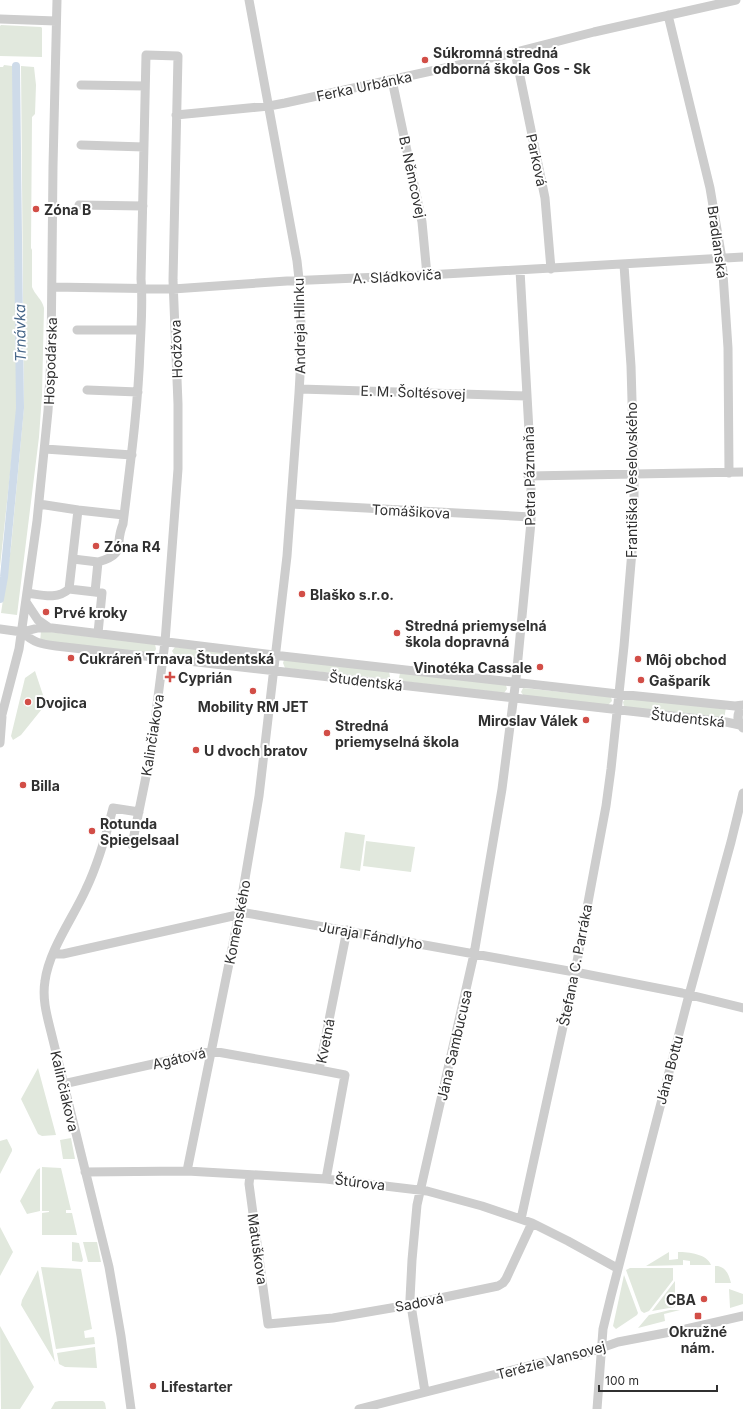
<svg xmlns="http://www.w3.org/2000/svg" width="743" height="1409" font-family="Inter,sans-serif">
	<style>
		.green { fill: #e1e8dd }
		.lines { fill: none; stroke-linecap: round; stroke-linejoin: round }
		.canal { stroke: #cedbe9; stroke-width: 8 }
		.minor { stroke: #cdcdcd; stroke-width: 9 }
		.poi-dot { fill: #d24e47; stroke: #fff; stroke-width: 1.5 }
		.labels { text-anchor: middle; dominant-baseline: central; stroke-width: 4; stroke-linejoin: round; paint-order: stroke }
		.poi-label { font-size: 14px; font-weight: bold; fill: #303030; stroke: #fff; text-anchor: start }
		.street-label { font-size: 14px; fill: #303030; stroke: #fff }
		.water-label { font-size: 15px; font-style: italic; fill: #476789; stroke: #fff }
	</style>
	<rect width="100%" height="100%" fill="#fff"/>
	<path class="green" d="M1 25 41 27 42 28V57L0 56V26Z
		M4 65 12 66 13 75 17 409 0 567V67H3Z
		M21 66 34 67 36 85 35 114 32 117 31 248 32 250V287C35 295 42 299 44 308L42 395 39 437 17 615 1 613 11 547 24 407Z
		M41 631 155 644 156 649 154 653 40 642Z
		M175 647 266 657 267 662 264 666 175 656 172 651Z
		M284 660 389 671 390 677 389 679 285 668 283 663Z
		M35 671 46 704 21 735 13 740 11 736 25 678Z
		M400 673 506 685 507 689 504 693 400 681 399 678Z
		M523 688 611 697 612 701 608 705 524 696 521 692Z
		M626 698 726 707 724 720 624 707 623 702Z
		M345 832 365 835 360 871 340 868Z
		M366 841 415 847 411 872 363 866Z
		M38 1068 56 1135 42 1136 38 1134 21 1099Z
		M71 1138 75 1159H63L60 1140Z
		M7 1139 12 1149V1151L0 1174V1141Z
		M42 1167 61 1168 71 1210H66V1213H72L77 1235H42V1213L49 1212V1211H42Z
		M40 1168V1211L27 1214 20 1201 37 1170Z
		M0 1227 13 1252 0 1276Z
		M72 1242 79 1243 83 1260 82 1262 72 1261Z
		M83 1242H97L101 1262H88Z
		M669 1252V1260L678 1259V1252C689 1252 707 1254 711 1265H690V1261L683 1260V1265L646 1266Z
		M715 1266H718C727 1268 729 1276 731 1283H715Z
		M41 1267 81 1269 92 1329 84 1331 85 1338 94 1337 95 1344 56 1349Z
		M630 1268H673V1280L649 1311 644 1313 641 1311 626 1270Z
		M38 1270 55 1362 21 1305 22 1300Z
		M624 1275 638 1313 637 1315 616 1329 613 1326Z
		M675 1281V1307L652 1311Z
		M729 1289 743 1294V1304L730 1308Z
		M670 1310H680L664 1314 665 1321 638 1328 649 1315Z
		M0 1326 34 1387 20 1409H1Z
		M95 1347 97 1368 65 1367 59 1364 57 1353Z
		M59 1401H103L105 1403 106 1409H51L55 1402Z"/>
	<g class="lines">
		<path class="canal" d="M0 599 4 577 20 408 16 66"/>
		<path class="minor" d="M668 15 710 188 722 259 728 348 729 473
			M0 19 56 21
			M515 52 545 198 551 269
			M392 80 422 222 427 275
			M81 85 145 86
			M176 115 269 106 285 103 509 54 594 32 736 0
			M81 145 144 147
			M79 205 143 206
			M52 287 173 289 287 281 427 275 743 257
			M77 330H141
			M300 389 527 396
			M87 390 138 392
			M45 449 132 455
			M528 476 743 472
			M39 504 78 510
			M291 504 531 517
			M73 559 98 562
			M95 592 69 589 78 510 124 515
			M27 593C42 595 57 600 69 589
			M26 602 38 620 48 627
			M0 629 22 632 38 628H52L282 656 618 694 735 706 743 705
			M22 632C34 643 41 644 56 646L726 722 740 725
			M98 633 102 593 95 592 98 562C127 554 114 545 123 524 130 466 138 408 140 350 141 326 143 303 141 279L146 55 178 56 173 280 178 404V469L165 642 151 752 132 845
			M743 705C737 713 736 721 743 728
			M0 722 19 649 37 521 48 411 51 357 53 166 57 0
			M0 743 2 717
			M53 954H63L246 913 580 973 682 993 743 1008
			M63 1084 212 1051 319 1070
			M187 1171 239 914 259 796 287 556 299 393 301 358V328L300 288 297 261 249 0
			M85 1172 187 1171 326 1179 427 1191 482 1206 532 1223 568 1241 617 1268
			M250 1175 249 1184 268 1324 333 1318 397 1307 498 1286 503 1283 506 1279 532 1223
			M326 1179 345 1075 319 1070 347 930
			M521 1219 575 972 606 806 611 769 624 646 634 527V469L631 366 624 265
			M425 1392 410 1299 412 1260 417 1205 474 954 502 789 516 679 531 522V484L528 476 531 467 520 270
			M131 1409 121 1336 109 1267 51 1032C47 1016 42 999 45 981 49 950 73 918 86 889 98 864 106 836 113 808L139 812
			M359 1409 536 1364 581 1355 618 1342 686 1329 743 1316
			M597 1409 603 1329 611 1296 689 995 731 842 743 793"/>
	</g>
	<g class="poi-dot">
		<circle cx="425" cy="60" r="4"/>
		<circle cx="36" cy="209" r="4"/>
		<circle cx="96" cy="546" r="4"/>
		<circle cx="302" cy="594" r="4"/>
		<circle cx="46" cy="612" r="4"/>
		<circle cx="397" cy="633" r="4"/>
		<circle cx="71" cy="658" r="4"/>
		<circle cx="638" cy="659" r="4"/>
		<circle cx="540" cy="667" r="4"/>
		<path d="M168 671h4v4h4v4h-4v4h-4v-4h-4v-4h4z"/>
		<circle cx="641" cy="680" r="4"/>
		<circle cx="253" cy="691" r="4"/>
		<circle cx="28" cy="702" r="4"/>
		<circle cx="586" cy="720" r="4"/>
		<circle cx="327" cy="733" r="4"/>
		<circle cx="196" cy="750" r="4"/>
		<circle cx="23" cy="785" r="4"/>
		<circle cx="92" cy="831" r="4"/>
		<circle cx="704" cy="1299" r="4"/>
		<rect x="694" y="1312" width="8" height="8" rx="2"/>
		<circle cx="153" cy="1386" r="4"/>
	</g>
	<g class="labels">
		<g class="poi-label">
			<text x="433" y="52">Súkromná stredná<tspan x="433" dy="16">odborná škola Gos - Sk</tspan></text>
			<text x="44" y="209">Zóna B</text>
			<text x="104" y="546">Zóna R4</text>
			<text x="310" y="594">Blaško s.r.o.</text>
			<text x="54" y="612">Prvé kroky</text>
			<text x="405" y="625">Stredná priemyselná<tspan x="405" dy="16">škola dopravná</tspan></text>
			<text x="79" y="658">Cukráreň Trnava Študentská</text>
			<text x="646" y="659">Môj obchod</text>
			<text x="532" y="667" text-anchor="end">Vinotéka Cassale</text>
			<text x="178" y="677">Cyprián</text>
			<text x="649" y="680">Gašparík</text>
			<text x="36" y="702">Dvojica</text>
			<text x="253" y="706" text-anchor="middle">Mobility RM JET</text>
			<text x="578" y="720" text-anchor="end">Miroslav Válek</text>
			<text x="335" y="725">Stredná<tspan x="335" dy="16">priemyselná škola</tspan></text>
			<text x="204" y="750">U dvoch bratov</text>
			<text x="31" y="785">Billa</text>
			<text x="100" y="823">Rotunda<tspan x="100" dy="16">Spiegelsaal</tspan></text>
			<text x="696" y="1299" text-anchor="end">CBA</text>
			<text x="698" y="1331" text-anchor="middle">Okružné<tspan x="698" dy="16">nám.</tspan></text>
			<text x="161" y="1386">Lifestarter</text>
		</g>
		<g class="street-label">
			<text transform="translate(364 86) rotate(-12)">Ferka Urbánka</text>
			<text transform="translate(537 160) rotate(78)">Parková</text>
			<text transform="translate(413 177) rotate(78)">B. Němcovej</text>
			<text transform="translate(718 242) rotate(82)">Bradlanská</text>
			<text transform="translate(397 276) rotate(-3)">A. Sládkoviča</text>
			<text transform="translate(299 326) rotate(-91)">Andreja Hlinku</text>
			<text transform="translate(176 349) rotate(-92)">Hodžova</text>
			<text transform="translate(50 361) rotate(-88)">Hospodárska</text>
			<text transform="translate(413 392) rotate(2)">E. M. Šoltésovej</text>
			<text transform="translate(529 476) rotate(-91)">Petra Pázmaňa</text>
			<text transform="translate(631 480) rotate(-90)">Františka Veselovského</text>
			<text transform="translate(411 511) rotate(3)">Tomášikova</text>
			<text transform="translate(366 681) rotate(7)">Študentská</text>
			<text transform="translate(688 718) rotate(6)">Študentská</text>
			<text transform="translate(152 735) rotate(-81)">Kalinčiakova</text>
			<text transform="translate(237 922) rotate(-79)">Komenského</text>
			<text transform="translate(371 935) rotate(10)">Juraja Fándlyho</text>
			<text transform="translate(575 965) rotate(-79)">Štefana C. Parráka</text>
			<text transform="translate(325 1041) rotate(-79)">Kvetná</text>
			<text transform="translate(454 1045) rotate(-77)">Jána Sambucusa</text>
			<text transform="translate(179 1058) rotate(-13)">Agátová</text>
			<text transform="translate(669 1070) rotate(-75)">Jána Bottu</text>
			<text transform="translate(65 1091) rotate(77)">Kalinčiakova</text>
			<text transform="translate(360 1182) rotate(7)">Štúrova</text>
			<text transform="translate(258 1249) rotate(82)">Matuškova</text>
			<text transform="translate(419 1302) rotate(-11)">Sadová</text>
			<text transform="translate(551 1360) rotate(-15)">Terézie Vansovej</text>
		</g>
		<g class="water-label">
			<text transform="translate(20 333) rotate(-91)">Trnávka</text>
		</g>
	</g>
	<path d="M599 1385v6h118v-6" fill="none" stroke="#303030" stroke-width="2"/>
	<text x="605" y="1385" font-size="12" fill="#303030" stroke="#ffffff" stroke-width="3" paint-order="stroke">100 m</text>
</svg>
